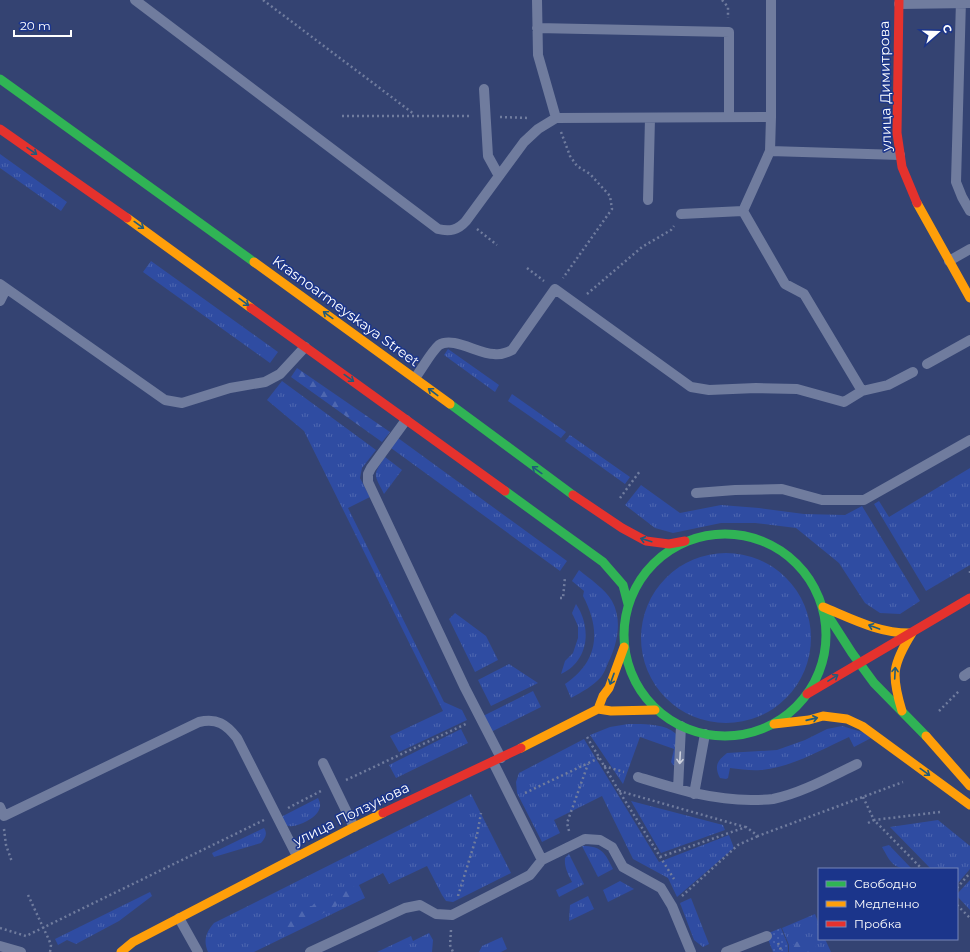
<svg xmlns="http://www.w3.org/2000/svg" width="970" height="952" font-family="Montserrat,sans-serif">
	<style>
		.grass { fill: url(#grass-tufts) }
		.forest { fill: url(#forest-firs) }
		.park { fill: url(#park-dots) }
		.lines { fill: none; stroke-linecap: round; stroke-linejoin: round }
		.path { stroke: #707c9e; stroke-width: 2.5; stroke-dasharray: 2 3; stroke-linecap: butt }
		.lane { stroke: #707c9e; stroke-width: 10 }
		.fast { stroke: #30b455; stroke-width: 9 }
		.slow { stroke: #ff9f0a; stroke-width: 9 }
		.jam { stroke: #e5322d; stroke-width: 9 }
		.oneway { stroke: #215b7b }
		.oneway2 { stroke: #cdd1dd }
		.labels { text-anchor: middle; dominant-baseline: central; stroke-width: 3; stroke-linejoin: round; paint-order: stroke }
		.street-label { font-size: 14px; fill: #fff; stroke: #1b358b }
	</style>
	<defs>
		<pattern id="grass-tufts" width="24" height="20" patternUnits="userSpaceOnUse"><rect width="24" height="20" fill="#2f4ca2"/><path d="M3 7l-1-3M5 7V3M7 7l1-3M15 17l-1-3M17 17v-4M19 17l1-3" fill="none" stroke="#4e67b0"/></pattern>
		<pattern id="forest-firs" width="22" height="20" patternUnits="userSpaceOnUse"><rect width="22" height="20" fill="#2f4ca2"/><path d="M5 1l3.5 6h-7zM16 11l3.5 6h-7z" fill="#4e67b0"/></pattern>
		<pattern id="park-dots" width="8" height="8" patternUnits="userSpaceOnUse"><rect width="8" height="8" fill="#2f4ca2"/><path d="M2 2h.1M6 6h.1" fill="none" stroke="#4e67b0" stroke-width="1.8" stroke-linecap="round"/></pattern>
	</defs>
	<rect width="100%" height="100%" fill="#344372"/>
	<path class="grass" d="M0 154 67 202 61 211 0 168Z
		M151 261 278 352 270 363 143 272Z
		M448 349 499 385 495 392 444 355Z
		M282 381 376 450 362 468 360 478 370 497 348 508 444 702 462 710 467 720 399 752 390 736 443 711 304 431 267 400Z
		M512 394 566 432 561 438 508 401Z
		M570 435 630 477 625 484 565 441Z
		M398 438 567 561 560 571 391 448Z
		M385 457 402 470 384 494C374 474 372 476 385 457Z
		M970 468V565L926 591 874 504 879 501 889 517Z
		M641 485 680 513 721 505 759 508 804 514 845 515 862 506 920 601 900 614 880 613 865 603 839 563 796 528 755 523H721L673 533 655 528 625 505Z
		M641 638a85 85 0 1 1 170 0a85 85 0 1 1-170 0Z
		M579 570C590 579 605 589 612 601 623 621 617 645 608 663 606 668 604 673 601 677 593 686 582 692 571 698L565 684C599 661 601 630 583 596L584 591 572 581Z
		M576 604C592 628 589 661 561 674L565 661 573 653 578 638V626L572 613Z
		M455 613 486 636 498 660 475 672 449 619Z
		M509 664 538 683 491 706 478 680Z
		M533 691 541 707 489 733 481 717Z
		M628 724C641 724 664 723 675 733 678 736 680 741 682 744L675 766 673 765 671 762 674 749 640 737 623 784 590 735 610 727Z
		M842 726 875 736 854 747 849 737C821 750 792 767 761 770 751 771 740 769 730 768L728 778 726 779 720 778C714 766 717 761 727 753L777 750 805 740 827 729Z
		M461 729 468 743 396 778 389 765Z
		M584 739 659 862 729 835 734 848 677 897 668 878 633 859 602 796 554 820 560 833 542 842 517 793 516 782 519 773Z
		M471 794 511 873 453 902 446 901 442 895 427 866 389 884 383 873 359 885 365 898 254 952H208C203 941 206 932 214 923Z
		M318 798C324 809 316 816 307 821 297 826 286 831 279 818Z
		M631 801 723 825 725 830 661 853Z
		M938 820 970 846V869L957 884V869H931L890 827Z
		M264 828C268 834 265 838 261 843L214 857 212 853Z
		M889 845 912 869C893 869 891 863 882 847Z
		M582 846C602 846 605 853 613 869L598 877Z
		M569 854 584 884 559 897 556 890 572 882C568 874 564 867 565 858Z
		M970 880V910L957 896V894Z
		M620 881 634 889 608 902 603 890Z
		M150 892 152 896 119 921 76 944 67 940 58 945 55 939Z
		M588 896 594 909 569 921 570 905Z
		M691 898 709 944 703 947 694 940 680 903Z
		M815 914 819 924V939H825L831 952H789V945L782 928Z
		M429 933 433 940 432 952H377L411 936 413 941Z
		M502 937 507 949 501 952H479L482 946Z"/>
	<path class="forest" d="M297 368 390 432 382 442 291 377Z
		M351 885 356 888 358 894 356 899 351 901 348 900 343 904H338C335 909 331 910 326 909L325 912 319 916 316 914 311 919H307C306 924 302 926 297 924 296 929 291 930 286 929 283 934 279 935 274 934L270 931 271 925 275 922 284 920 286 916 291 915 294 916C295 911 299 908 304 911L309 906H312L316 902H323C326 895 330 897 335 894 337 893 338 891 340 890L343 891 345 887Z
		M809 939 815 945 817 952H792L795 942Z"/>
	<path class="park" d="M781 928 788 945V952H773L766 934Z"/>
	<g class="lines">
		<path class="path" d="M263 0 414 114
			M722 0 728 7V18
			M342 116H471
			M500 117 529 118
			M561 132 570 156 577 166 590 174 610 196 612 209 563 278
			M477 229 497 245
			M527 268 544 281
			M587 294 642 247 671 230 674 226
			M620 498 640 471
			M970 573V571
			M560 598H563L565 577
			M939 711 960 690
			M587 737 619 791 674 879
			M604 766 624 772
			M346 780 468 723
			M619 791 745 827
			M525 793 599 758
			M863 797 874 820 940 812
			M288 808 321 791
			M868 823 874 820 922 869
			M4 829 6 845 12 862
			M569 831 567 823 588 764
			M660 857 746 827 758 836 903 782
			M957 888 970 873
			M28 895 49 940 51 945 50 952
			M458 896 477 835 481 813
			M682 896 738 845 758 836
			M957 905 970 918
			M0 928 26 936 264 820
			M451 930 450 945 453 952
			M778 943 782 952"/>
		<path class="lane" d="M135 0 438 229C450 232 458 230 466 221L524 142 538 129 556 118 771 117V0
			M537 0 538 55 556 118
			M961 0 956 182 962 197 970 211
			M899 4 970 3
			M537 28 729 32V117
			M484 89 488 156 499 176
			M771 117 770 151 900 155
			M770 151 743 211 785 284 804 294 862 391
			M648 200 650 118
			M681 214 743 211
			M949 261 970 249
			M0 284 165 400 182 403 230 388 265 382 280 374 305 347
			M0 301 6 289
			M927 364 970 340
			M415 378C422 369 431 352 439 345 453 336 478 354 494 354 500 355 506 353 512 350L555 289 691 387 709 390 756 388 797 389 844 402 862 391 888 385 913 372
			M406 420 371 468 368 474V482L465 688 501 758
			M696 493 735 490 782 489 822 500H864L970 440
			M964 676 970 672
			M493 762 542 860
			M323 763 354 827
			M638 777C677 789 710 800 751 800 758 800 766 800 773 799 802 793 830 777 857 764
			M678 789 681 726
			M694 794 705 734
			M0 807 4 816 199 722C217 718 226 724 237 738L297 856
			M179 918 198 952
			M0 946 21 952
			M310 952 405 908 420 905 436 914 452 915 530 875 542 860 585 839 600 840 612 847 623 867 661 888 672 906 691 952
			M726 952 767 936"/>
		<path class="fast" d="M0 79 254 262
			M450 404 573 495
			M505 491 603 562 623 585 628 604
			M624 635a101 101 0 1 1 202 0a101 101 0 1 1-202 0Z
			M825 611 852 653 874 683 926 736"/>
		<path class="slow" d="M917 203 970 298
			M127 218 251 308
			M254 262 450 404
			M823 607C852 619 880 634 912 633
			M598 709 603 696 609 688 624 647
			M902 711C891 675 892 665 912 633
			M774 724 809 720 823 716 847 719 862 726 970 805
			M926 736 970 786
			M521 748 598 709 611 711 655 710
			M121 952 133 942 354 827 383 813"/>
		<path class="jam" d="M899 0 897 133 902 167 917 203
			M0 129 127 218
			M251 308 505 491
			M573 495 622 528 646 541 669 544 685 541
			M807 694 970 598
			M383 813 521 748"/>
	</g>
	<defs><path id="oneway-shaft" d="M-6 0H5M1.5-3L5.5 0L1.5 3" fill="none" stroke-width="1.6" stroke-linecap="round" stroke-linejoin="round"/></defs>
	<g class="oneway">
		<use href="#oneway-shaft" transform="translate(32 151) rotate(35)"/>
		<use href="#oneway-shaft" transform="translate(139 225) rotate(36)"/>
		<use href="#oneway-shaft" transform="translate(244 302) rotate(36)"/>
		<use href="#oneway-shaft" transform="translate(328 315) rotate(-144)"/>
		<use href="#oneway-shaft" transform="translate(349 378) rotate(36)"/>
		<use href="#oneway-shaft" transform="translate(433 392) rotate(-143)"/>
		<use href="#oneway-shaft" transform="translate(537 470) rotate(-144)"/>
		<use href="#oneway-shaft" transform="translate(646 540) rotate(-163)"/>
		<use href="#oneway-shaft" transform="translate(874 627) rotate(-160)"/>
		<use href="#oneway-shaft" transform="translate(895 673) rotate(-87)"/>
		<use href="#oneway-shaft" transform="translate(833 678) rotate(-32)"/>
		<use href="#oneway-shaft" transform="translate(612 679) rotate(110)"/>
		<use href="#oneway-shaft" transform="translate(812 719) rotate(-13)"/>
		<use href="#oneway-shaft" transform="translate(925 772) rotate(36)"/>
	</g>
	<use class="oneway2" href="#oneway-shaft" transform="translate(680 758) rotate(93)"/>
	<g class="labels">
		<g class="street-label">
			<text transform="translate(885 86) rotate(-91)">улица Димитрова</text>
			<text transform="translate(346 311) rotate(36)">Krasnoarmeyskaya Street</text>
			<text transform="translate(351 814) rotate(-26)">улица Ползунова</text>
		</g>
	</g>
	<rect x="818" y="868" width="140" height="72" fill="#1b358b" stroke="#7686b9"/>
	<rect x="826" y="881" width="20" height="6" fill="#30b455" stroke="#7686b9"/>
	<text x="854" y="888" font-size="12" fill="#ffffff">Свободно</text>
	<rect x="826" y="901" width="20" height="6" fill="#ff9f0a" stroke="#7686b9"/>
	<text x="854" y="908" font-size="12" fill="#ffffff">Медленно</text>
	<rect x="826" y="921" width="20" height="6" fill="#e5322d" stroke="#7686b9"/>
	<text x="854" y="928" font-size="12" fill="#ffffff">Пробка</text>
	<g transform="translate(938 32) rotate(70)" stroke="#1b358b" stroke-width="3" paint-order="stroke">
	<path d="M0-3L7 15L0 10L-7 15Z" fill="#ffffff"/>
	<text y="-6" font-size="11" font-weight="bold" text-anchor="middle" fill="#ffffff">С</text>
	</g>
	<path d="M14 30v6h57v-6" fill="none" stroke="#ffffff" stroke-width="2"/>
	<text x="20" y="30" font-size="12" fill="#ffffff" stroke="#1b358b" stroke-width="3" paint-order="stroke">20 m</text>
</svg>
